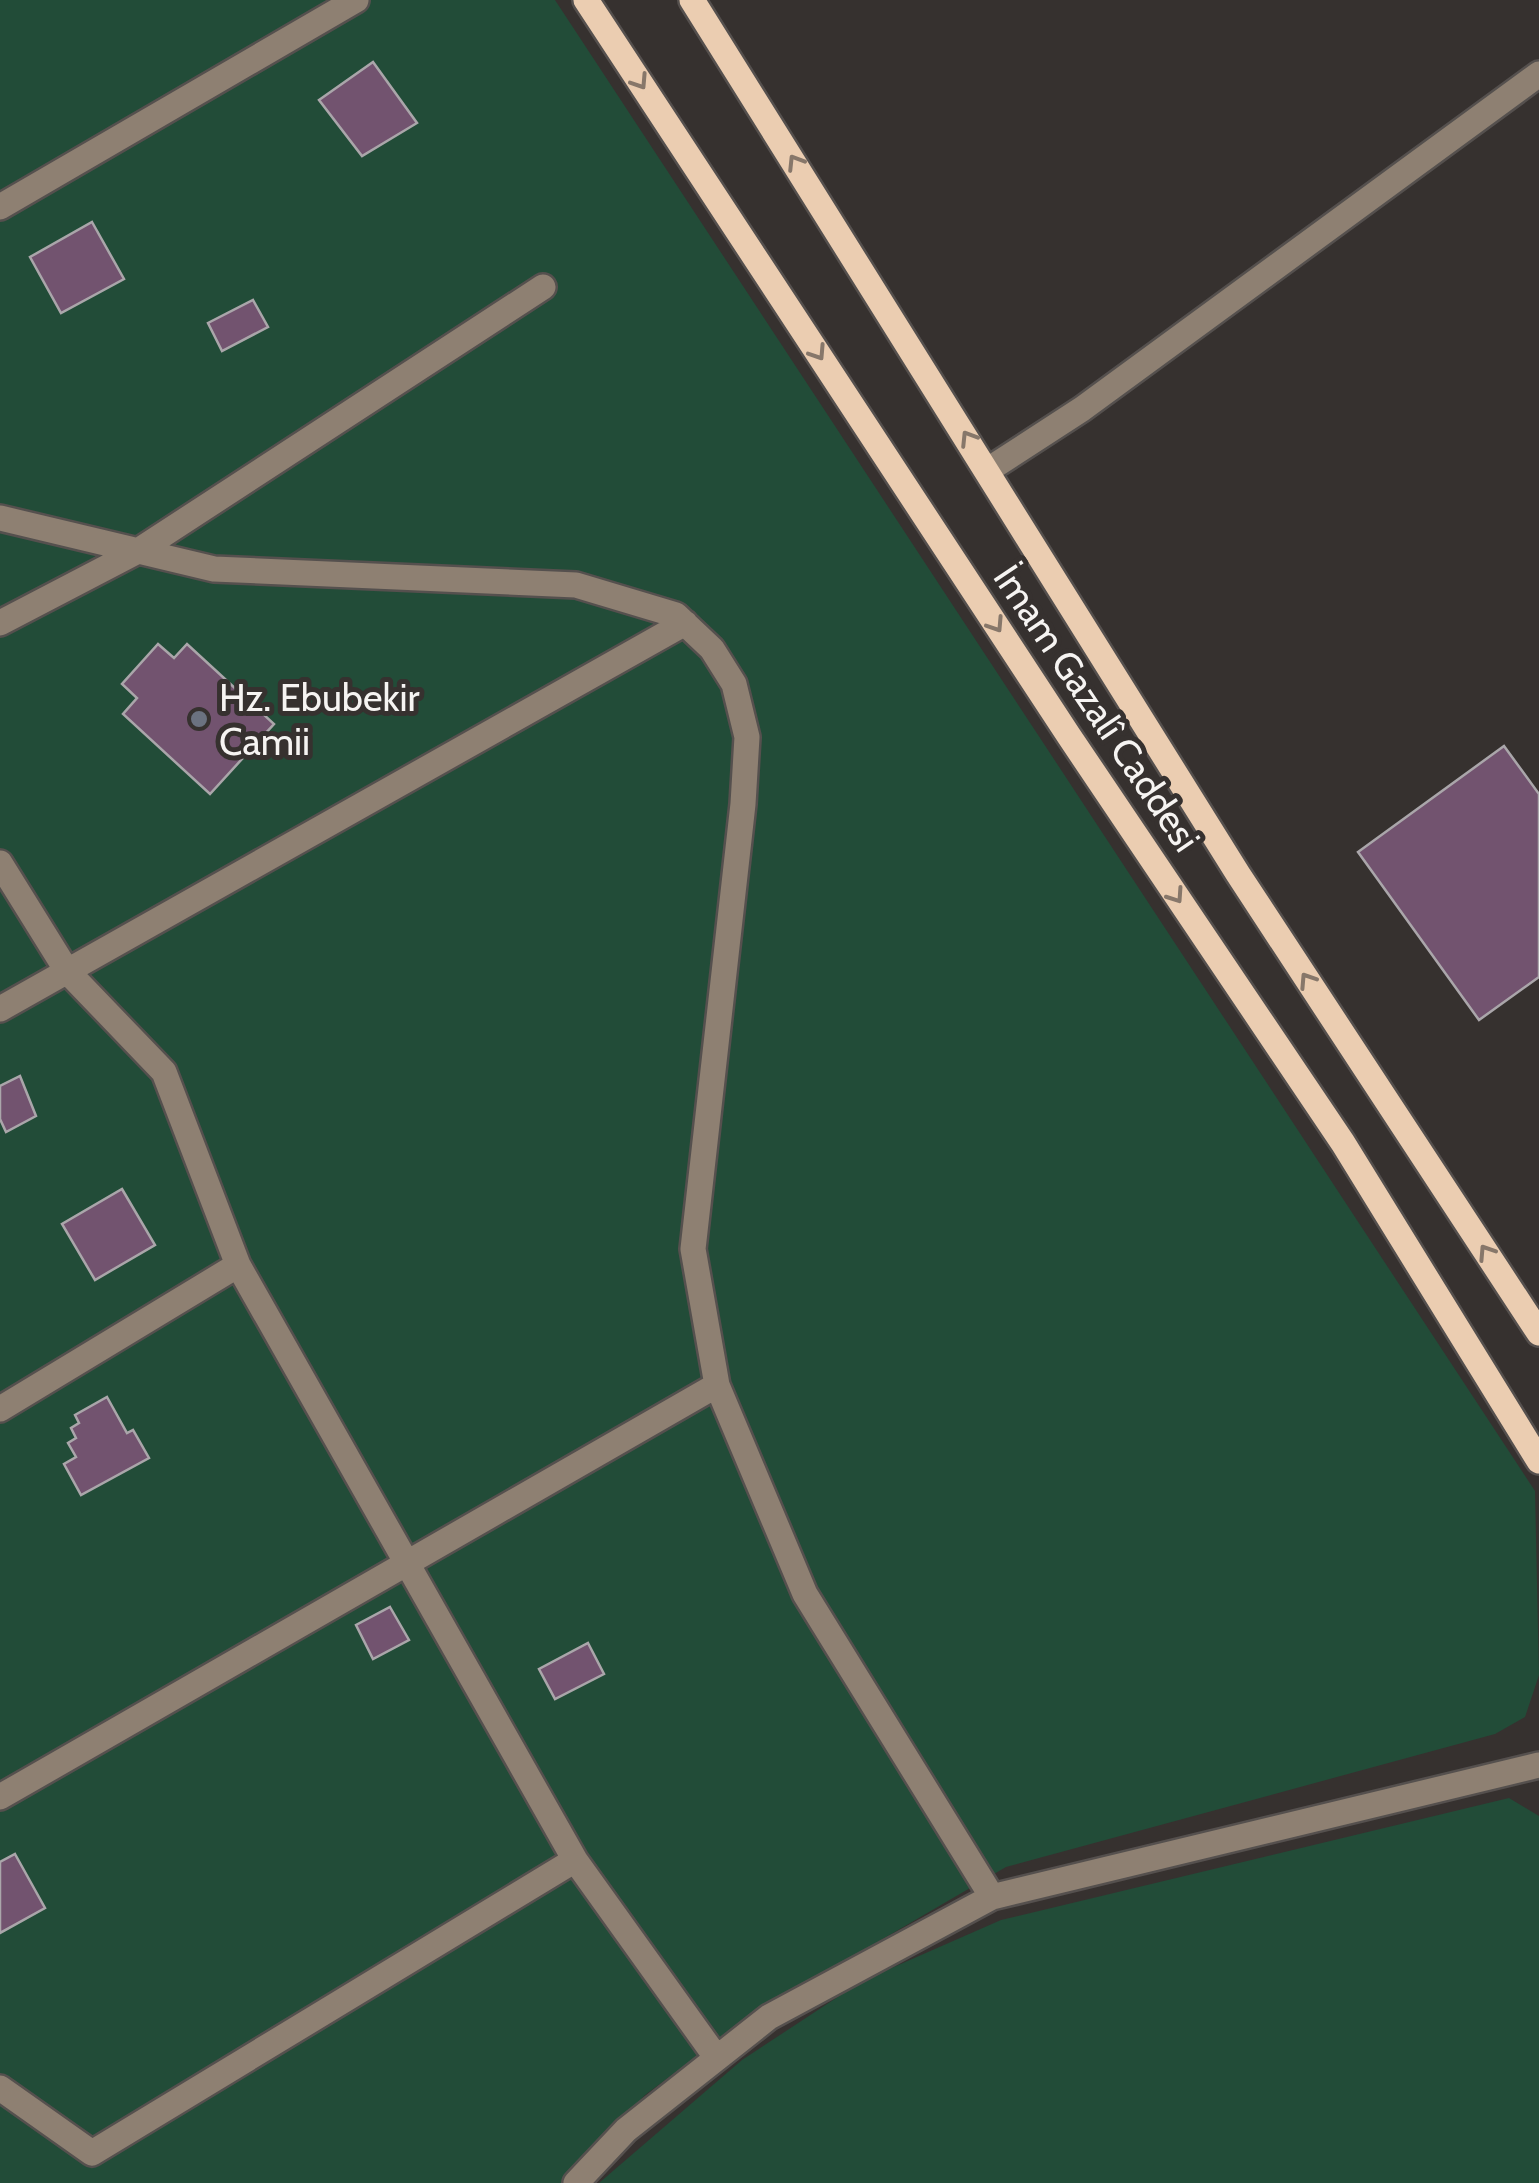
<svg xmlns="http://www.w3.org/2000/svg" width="1539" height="2183" font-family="Cabin,sans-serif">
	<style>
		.green { fill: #224c38 }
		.building { fill: #72536f; stroke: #aaa6aa; stroke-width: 2.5 }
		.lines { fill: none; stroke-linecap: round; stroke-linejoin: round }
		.minor-casing { stroke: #55504e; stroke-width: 30 }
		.major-casing { stroke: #55504e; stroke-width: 30 }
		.minor { stroke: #8e8072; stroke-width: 25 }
		.major { stroke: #ebcdb1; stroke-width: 25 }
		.oneway { stroke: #87776a }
		.worship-dot { fill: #6b7280; stroke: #36312f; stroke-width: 4 }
		.labels { text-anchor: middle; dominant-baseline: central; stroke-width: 10; stroke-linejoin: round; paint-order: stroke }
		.poi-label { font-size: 38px; fill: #f6f4f2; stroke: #36312f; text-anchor: start }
		.street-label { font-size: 38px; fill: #f6f4f2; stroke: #36312f }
	</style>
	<rect width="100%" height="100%" fill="#36312f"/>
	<path class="green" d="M0 0H555L1535 1491 1539 1675 1525 1717 1495 1734 1006 1867 751 2016 645 2095 565 2183H0Z
		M1509 1798 1539 1816V2183H599L742 2060 862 1981 1001 1920Z"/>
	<path class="building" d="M373 62 417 123 362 156 319 100Z
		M92 222 124 279 61 313 30 257Z
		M253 300 268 327 222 351 208 323Z
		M158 644 174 658 187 644 274 724 210 794 123 714 137 698 122 684Z
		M1504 746 1539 794V977L1479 1020 1358 852Z
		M20 1076 36 1116 6 1132 0 1119V1086Z
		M122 1189 155 1245 95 1280 62 1224Z
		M107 1397 127 1433 133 1430 149 1458 81 1495 64 1464 76 1457 68 1443 76 1438 71 1428 79 1423 75 1415Z
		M390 1607 409 1640 373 1659 356 1625Z
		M588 1643 604 1674 555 1699 539 1669Z
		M15 1854 45 1908 0 1933V1862Z"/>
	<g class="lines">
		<defs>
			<path id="minor" d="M0 207 356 0
				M988 470 1082 409 1539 74
				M0 518 214 569 576 585 676 615 712 649 734 684 747 737 743 804 693 1249 717 1385 805 1594 992 1897
				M0 623 138 551 543 287
				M0 863 67 971 164 1072 238 1265 575 1860 716 2057
				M0 1009 685 623
				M0 1409 238 1265
				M0 1797 717 1385
				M0 2088 92 2153 575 1860
				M576 2183 626 2130 769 2017 992 1897 1539 1765"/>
			<path id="major" d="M586 0 1069 736 1343 1143 1539 1461
				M692 0 1238 874 1539 1333"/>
		</defs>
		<use href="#minor" class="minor-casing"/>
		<use href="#major" class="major-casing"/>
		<use href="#minor" class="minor"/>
		<use href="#major" class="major"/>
	</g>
	<defs><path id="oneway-chevron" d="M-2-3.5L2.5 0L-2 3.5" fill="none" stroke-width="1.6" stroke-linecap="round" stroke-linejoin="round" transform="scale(2.5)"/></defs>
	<g class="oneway">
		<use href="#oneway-chevron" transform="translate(640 82) rotate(57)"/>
		<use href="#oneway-chevron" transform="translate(795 162) rotate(-122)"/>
		<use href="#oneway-chevron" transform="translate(818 353) rotate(57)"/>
		<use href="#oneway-chevron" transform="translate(968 438) rotate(-122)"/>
		<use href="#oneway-chevron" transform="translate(996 625) rotate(57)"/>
		<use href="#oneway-chevron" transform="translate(1176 896) rotate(56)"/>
		<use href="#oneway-chevron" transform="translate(1307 980) rotate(-123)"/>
		<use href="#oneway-chevron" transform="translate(1486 1252) rotate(-123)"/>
	</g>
	<circle class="worship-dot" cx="199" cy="719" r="10"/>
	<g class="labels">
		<g class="poi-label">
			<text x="219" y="697">Hz. Ebubekir<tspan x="219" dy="44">Camii</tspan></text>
		</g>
		<g class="street-label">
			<text transform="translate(1097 708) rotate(56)">İmam Gazalî Caddesi</text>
		</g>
	</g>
</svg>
